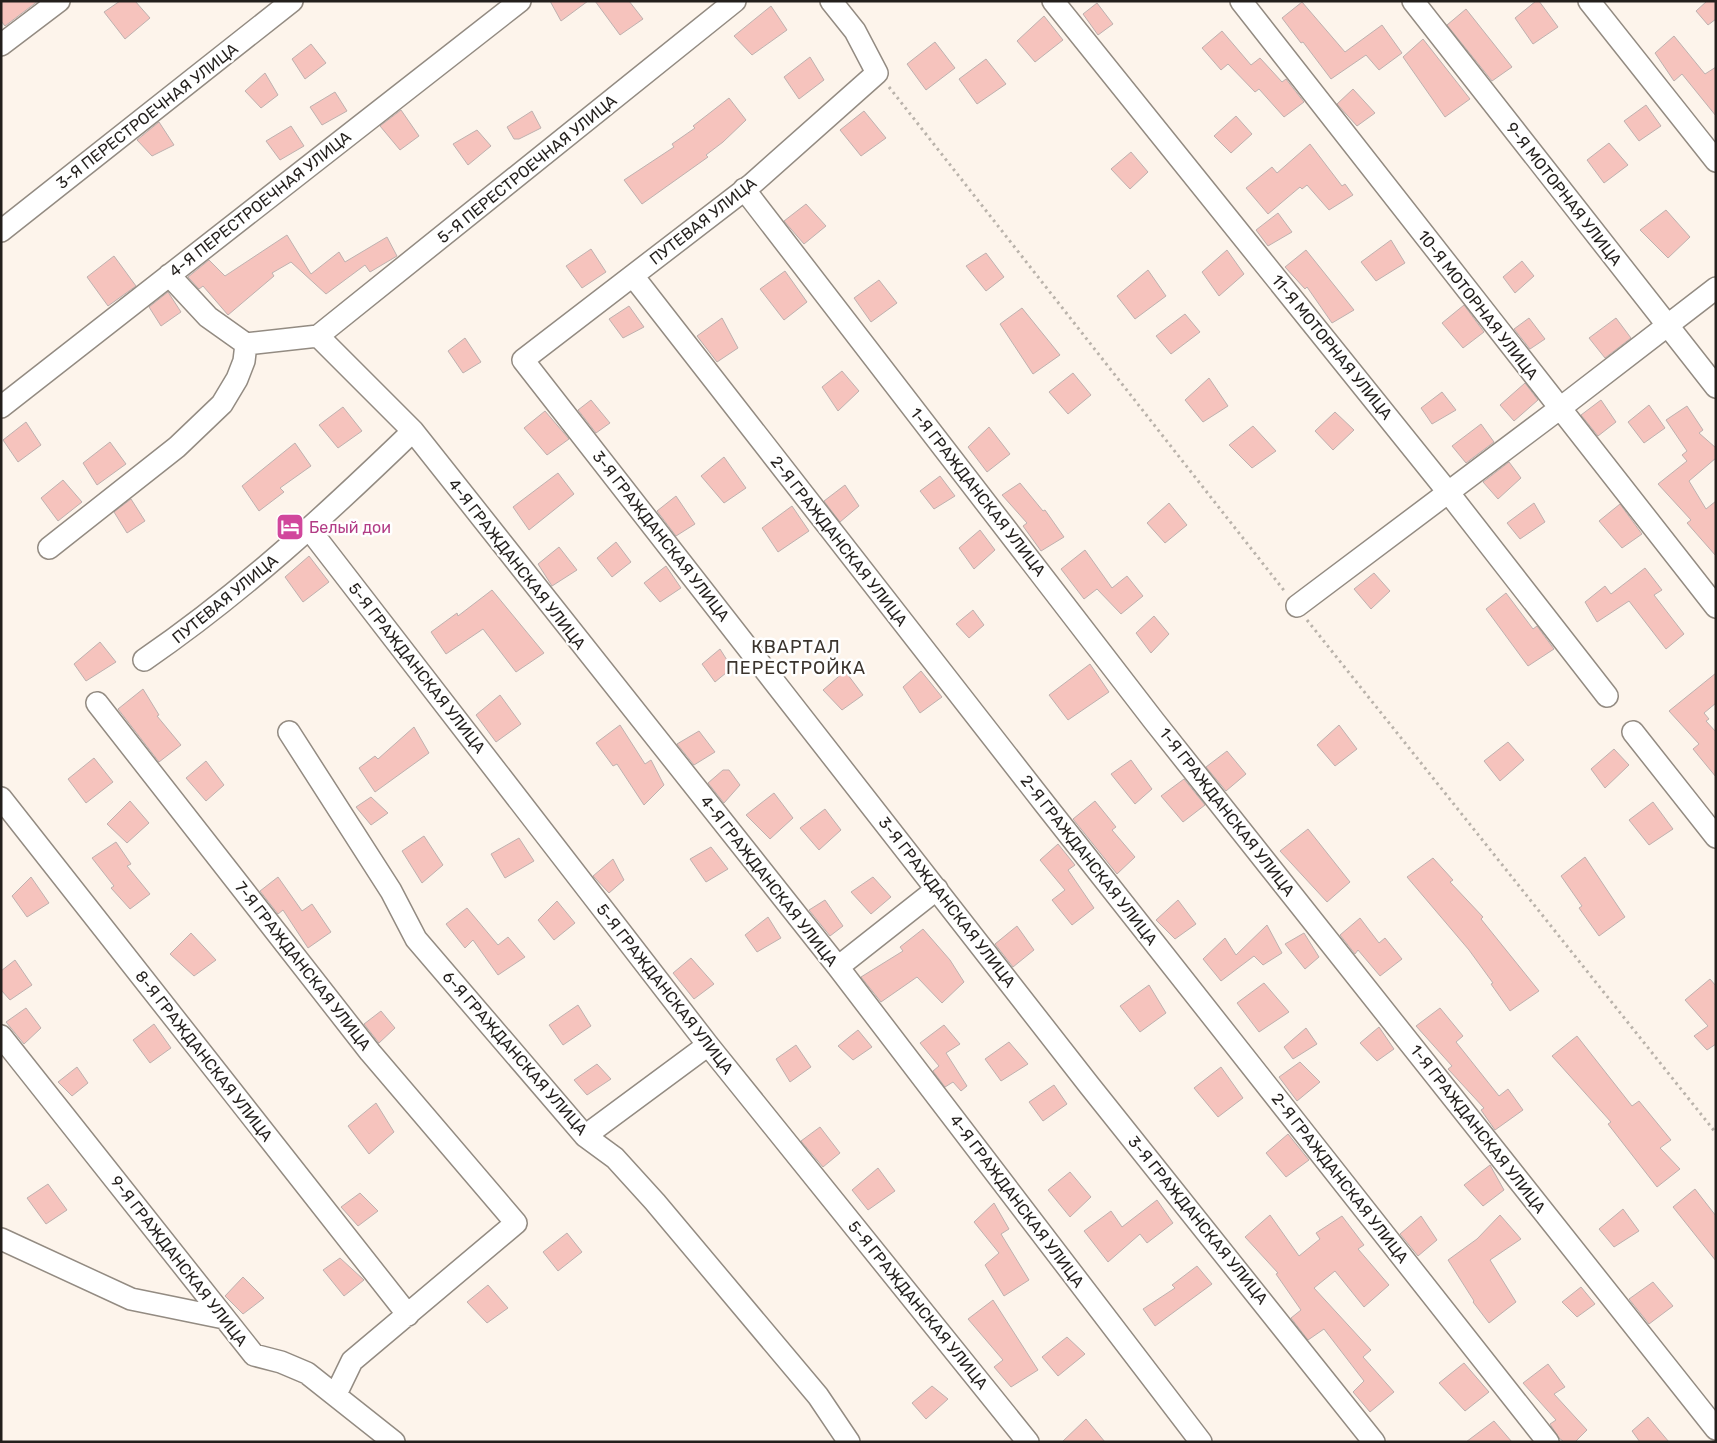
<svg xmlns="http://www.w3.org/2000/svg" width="1717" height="1443" font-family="Rubik,sans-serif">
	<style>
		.building { fill: #f6c3bd; stroke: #beb1af }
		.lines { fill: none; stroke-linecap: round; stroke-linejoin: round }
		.minor-casing { stroke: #938b82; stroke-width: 24 }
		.path { stroke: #bab3ab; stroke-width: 3; stroke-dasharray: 2.5 4; stroke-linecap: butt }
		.minor { stroke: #fff; stroke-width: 21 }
		.labels { text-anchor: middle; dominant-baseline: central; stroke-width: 5; stroke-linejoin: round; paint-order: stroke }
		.street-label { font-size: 16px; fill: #231f1c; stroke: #fff }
		.hotel-label { font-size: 16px; fill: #b23c85; stroke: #fff; text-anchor: start }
		.neighbourhood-label { font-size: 18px; letter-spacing: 1px; fill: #3b342d; stroke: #fff }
	</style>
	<rect width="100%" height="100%" fill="#fdf4eb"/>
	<path class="building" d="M1 1H38L5 26 1 21Z
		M120 1H135L150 18 125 39 104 12Z
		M550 1H588L561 21Z
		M595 1H629L643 19 620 35Z
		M1536 1H1539L1558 27 1533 44 1515 18Z
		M1707 1H1716V19L1708 25 1696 11Z
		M1302 2 1345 52 1382 25 1402 53 1379 70 1366 55 1331 79 1303 42 1301 43 1282 18Z
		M1097 3 1113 24 1098 35 1083 14Z
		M771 6 787 30 752 55 734 36Z
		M1466 9 1512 67 1492 81 1447 25Z
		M1044 16 1063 40 1035 62 1017 41Z
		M1222 31 1251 65 1260 58 1282 82 1286 79 1304 102 1284 117 1259 89 1255 92 1228 64 1221 70 1202 48Z
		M1674 36 1705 74 1716 67V116L1682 74 1674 81 1655 53Z
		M1423 39 1470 99 1445 117 1403 57Z
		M935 42 955 68 926 90 907 64Z
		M311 44 326 63 305 79 292 59Z
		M810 57 824 80 799 99 784 77Z
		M986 59 1006 84 977 104 959 79Z
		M265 73 278 95 261 108 245 91Z
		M1353 89 1375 113 1357 126 1337 104Z
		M335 92 347 111 322 125 310 107Z
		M729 98 746 120 723 142 706 155 708 157 642 204 624 180 674 147 672 144 695 128 693 126Z
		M1646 105 1661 126 1639 141 1624 121Z
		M401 110 419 136 400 150 380 126Z
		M532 111 541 128 519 139H514L507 127Z
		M864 111 886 138 861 156 840 130Z
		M1236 116 1252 134 1231 153 1214 136Z
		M159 122 174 145 152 156 137 140Z
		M291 126 304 146 280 160 266 141Z
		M477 130 491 146 468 165 453 144Z
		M1609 143 1628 165 1604 183 1587 160Z
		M1310 144 1342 186 1345 184 1353 195 1329 210 1307 185 1302 189 1300 187 1268 214 1246 188 1272 167 1277 173Z
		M1131 152 1148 172 1130 189 1111 169Z
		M806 204 826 226 804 244 784 221Z
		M1666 210 1690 237 1668 258 1640 230Z
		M1278 213 1292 232 1268 246 1256 230Z
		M287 235 311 274 339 252 345 262 387 237 397 256 370 272 365 265 326 294 291 262 272 273 274 276 228 315 203 286 199 289 188 277 209 260 225 276Z
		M1391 240 1405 263 1376 281 1361 262Z
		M591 249 606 272 582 288 566 266Z
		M1227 250 1244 274 1219 296 1202 272Z
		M1306 250 1354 310 1332 323 1307 287 1305 289 1285 267Z
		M986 253 1004 277 986 291 966 266Z
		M114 256 136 286 108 306 87 277Z
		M1522 261 1534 276 1515 293 1503 277Z
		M1148 270 1166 296 1135 319 1117 296Z
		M785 271 807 302 784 320 760 289Z
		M879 280 897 303 871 322 854 298Z
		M168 292 181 312 161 326 149 307Z
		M1464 305 1484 332 1463 348 1442 323Z
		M629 306 644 327 623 338 609 319Z
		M1022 308 1060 355 1033 374 1000 324Z
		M1185 314 1200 332 1171 354 1156 336Z
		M722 318 738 348 717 362 697 336Z
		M1529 318 1545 339 1530 349 1514 329Z
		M1616 318 1631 338 1605 358 1589 338Z
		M465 338 481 362 463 373 448 351Z
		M842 371 859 391 838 411 822 387Z
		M1073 373 1091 395 1068 414 1049 392Z
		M1209 378 1228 406 1203 422 1185 400Z
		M1525 383 1538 400 1514 421 1500 405Z
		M1442 392 1456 410 1432 424 1421 408Z
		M591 400 610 423 596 433 578 410Z
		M1601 400 1616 422 1598 436 1581 415Z
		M1649 405 1665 428 1644 443 1628 422Z
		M1687 406 1703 430 1699 433 1716 448V458L1689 481 1706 509 1716 501V556L1687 523 1691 520 1658 484 1687 461 1682 455 1687 451 1666 420Z
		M343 407 362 431 338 448 319 425Z
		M545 411 569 439 547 455 524 428Z
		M1335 412 1354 430 1333 450 1315 431Z
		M26 422 41 445 18 462 3 440Z
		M1481 424 1494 442 1466 463 1452 446Z
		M1253 426 1276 451 1252 468 1229 445Z
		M989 427 1010 454 987 472 968 447Z
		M110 442 126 464 97 485 83 463Z
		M295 443 311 466 280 488 284 492 259 511 242 486Z
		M724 457 746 488 724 503 701 476Z
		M1509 462 1521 478 1498 499 1483 482Z
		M558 473 574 494 529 530 513 507Z
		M940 476 955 496 934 509 920 491Z
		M63 480 82 502 58 521 41 498Z
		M1020 483 1043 511 1045 510 1064 537 1041 551 1023 526 1027 523 1002 495Z
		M845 485 859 506 840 522 824 501Z
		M676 496 695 524 676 536 657 511Z
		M131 499 145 521 127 533 114 512Z
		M1169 503 1187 525 1165 543 1147 523Z
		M1534 503 1545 522 1520 539 1507 523Z
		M1620 504 1642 534 1622 548 1599 521Z
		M792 506 809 531 778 552 762 528Z
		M980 530 995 550 974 569 959 548Z
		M616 542 631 562 612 577 597 558Z
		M559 547 577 570 552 586 538 564Z
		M1085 550 1112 588 1127 576 1143 596 1121 614 1097 589 1084 599 1061 569Z
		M309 556 329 582 303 602 285 577Z
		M666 566 681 588 660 602 644 583Z
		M1645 568 1662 590 1654 595 1684 634 1666 649 1629 601 1597 622 1585 602 1605 586 1611 594Z
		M1374 573 1390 591 1371 609 1354 589Z
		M492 590 544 653 516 672 483 629 446 654 431 632 457 613 458 616Z
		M1506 593 1533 629 1537 626 1554 649 1528 666 1486 609Z
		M973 610 984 625 969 638 956 624Z
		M1154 616 1169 634 1151 653 1136 633Z
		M100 642 116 662 86 681 74 664Z
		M720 649 732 668 715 682 702 664Z
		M1090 664 1109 692 1068 720 1049 695Z
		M845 671 863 695 842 710 823 690Z
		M921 671 942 697 920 713 903 687Z
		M1716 673V703L1704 713 1709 719 1706 721 1716 732V777L1693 749 1699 744 1669 711Z
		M143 689 159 715 157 716 181 745 159 762 118 709Z
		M500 695 521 724 496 742 476 715Z
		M620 725 645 764 651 760 664 785 644 805 617 764 613 766 596 743Z
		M1339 725 1357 749 1335 766 1317 745Z
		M414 727 429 753 375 792 359 768 375 756 378 759Z
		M699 731 715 752 694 765 677 744Z
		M1508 742 1524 760 1500 781 1484 761Z
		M1614 749 1629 765 1605 788 1591 769Z
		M1227 751 1246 774 1226 791 1206 767Z
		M94 758 113 782 86 803 68 779Z
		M1131 760 1152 789 1135 804 1111 774Z
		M206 761 224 785 206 801 186 778Z
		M723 770H729L740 785 724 803 708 783Z
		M1184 779 1205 805 1183 822 1161 796Z
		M774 793 793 818 770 839 746 815Z
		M371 797 388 813 371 825 356 807Z
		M130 801 149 823 127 843 107 824Z
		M1095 801 1116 827 1112 830 1135 857 1117 874 1073 819Z
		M1653 802 1673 829 1649 845 1629 820Z
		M825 809 841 830 819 850 800 828Z
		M1308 829 1350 882 1327 902 1280 851Z
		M424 836 443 865 422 883 402 851Z
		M519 838 534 861 505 878 491 854Z
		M116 842 131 864 127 866 150 894 130 909 111 888 114 886 92 858Z
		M1058 844 1075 865 1068 870 1094 908 1072 925 1052 900 1065 890 1040 860Z
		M711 847 728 869 706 882 690 859Z
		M1585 857 1625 917 1599 936 1579 908 1582 906 1561 876Z
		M1433 858 1453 880 1450 882 1483 917 1481 919 1539 991 1510 1011 1491 984 1493 983 1469 950 1407 877Z
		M613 859 624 880 609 893 593 876Z
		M31 877 49 903 27 917 12 896Z
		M278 877 302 911 312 904 331 932 308 948 283 910 278 914 260 891Z
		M873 877 891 897 871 914 851 892Z
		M825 900 843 926 830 936 809 910Z
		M1178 900 1196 924 1175 939 1156 920Z
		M557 901 575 923 554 940 538 920Z
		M467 908 498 945 508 937 525 957 498 975 473 940 465 948 446 924Z
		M768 917 781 938 757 952 745 935Z
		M1360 918 1379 943 1385 938 1402 959 1380 976 1358 950 1355 954 1340 935Z
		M1267 925 1282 953 1263 965 1254 956 1221 981 1203 959 1225 938 1236 955Z
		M1017 926 1034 950 1013 967 995 944Z
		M923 929 950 960 964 982 942 1003 917 977 881 1002 861 977 903 951 900 947Z
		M191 933 216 960 194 976 170 954Z
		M1304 933 1319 957 1305 969 1285 944Z
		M691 958 714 984 694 999 673 973Z
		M15 960 32 985 10 1000 1 990V971Z
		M1710 979 1716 986V1044L1707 1050 1694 1036 1708 1026 1685 1000Z
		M1264 983 1289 1012 1259 1032 1237 1003Z
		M1149 985 1166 1013 1140 1032 1120 1006Z
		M578 1005 591 1026 563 1045 549 1025Z
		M26 1008 41 1028 24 1044 6 1022Z
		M1440 1008 1463 1036 1456 1042 1499 1096 1508 1089 1523 1110 1495 1130 1481 1110 1484 1108 1448 1069 1452 1066 1416 1026Z
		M381 1011 395 1028 379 1043 364 1024Z
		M154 1024 171 1048 150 1063 133 1040Z
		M944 1025 960 1044 946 1053 967 1086 961 1091 953 1082 945 1087 933 1071 939 1066 920 1043Z
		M1379 1027 1394 1049 1377 1061 1360 1043Z
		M1306 1028 1317 1044 1293 1059 1284 1047Z
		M858 1030 872 1047 853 1060 838 1046Z
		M1577 1036 1632 1106 1639 1101 1671 1140 1660 1148 1680 1169 1657 1187 1608 1124 1611 1122 1552 1056Z
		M1009 1042 1028 1064 1001 1081 985 1059Z
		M796 1045 811 1067 790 1082 776 1059Z
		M1300 1062 1320 1082 1297 1101 1279 1077Z
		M597 1064 611 1079 587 1095 574 1080Z
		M77 1067 88 1083 72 1096 58 1082Z
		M1221 1067 1243 1098 1218 1117 1194 1088Z
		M1054 1085 1067 1104 1043 1121 1029 1102Z
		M376 1103 394 1132 369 1154 348 1126Z
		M820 1127 840 1153 823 1167 801 1141Z
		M1288 1134 1309 1160 1286 1177 1266 1153Z
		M1490 1165 1504 1190 1483 1206 1464 1185Z
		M878 1168 895 1191 868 1210 852 1190Z
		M1070 1172 1091 1197 1070 1217 1048 1190Z
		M48 1184 67 1210 46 1224 27 1198Z
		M1695 1189 1716 1216V1261L1673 1207Z
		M360 1193 378 1211 358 1226 341 1207Z
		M1157 1200 1173 1223 1147 1243 1140 1234 1108 1262 1084 1231 1111 1211 1122 1227Z
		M994 1203 1009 1229 1001 1234 1029 1280 1004 1296 985 1265 999 1253 974 1222Z
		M1623 1209 1639 1231 1614 1247 1599 1229Z
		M1270 1215 1299 1256 1320 1239 1316 1233 1342 1216 1364 1245 1358 1249 1389 1285 1364 1307 1335 1271 1314 1288 1371 1350 1363 1357 1394 1392 1370 1412 1353 1392 1364 1381 1324 1329 1308 1340 1291 1318 1301 1310 1276 1274 1278 1273 1245 1237Z
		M1500 1215 1521 1239 1490 1260 1516 1302 1489 1323 1473 1302 1474 1301 1448 1260 1477 1239Z
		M1421 1216 1437 1240 1418 1256 1400 1234Z
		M567 1233 582 1252 558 1271 543 1252Z
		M340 1258 364 1280 344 1296 323 1270Z
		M1197 1266 1212 1284 1155 1326 1143 1309 1175 1288 1172 1285Z
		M243 1277 264 1298 243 1314 225 1296Z
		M1653 1282 1673 1306 1649 1324 1629 1299Z
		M488 1285 508 1308 487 1323 467 1302Z
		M1581 1287 1595 1304 1577 1317 1562 1302Z
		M993 1300 1038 1370 1011 1387 994 1367 1003 1360 968 1319Z
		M1067 1337 1085 1354 1058 1376 1042 1357Z
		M1464 1363 1489 1392 1465 1411 1439 1383Z
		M1548 1364 1565 1387 1554 1394 1587 1430 1575 1442H1564L1559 1438 1550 1424 1556 1420 1523 1383Z
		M932 1386 948 1399 926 1419 912 1403Z
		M1648 1417 1669 1442H1640L1632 1431Z
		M1086 1419 1105 1442H1062Z
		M1494 1421 1512 1442H1466Z"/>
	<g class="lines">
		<defs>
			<path id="minor" d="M831 1 855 31 877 73 752 184 523 360 1089 1085 1374 1442
				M1053 1 1448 492 1607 696
				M1241 1 1716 607
				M1413 1 1716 387
				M1589 1 1716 161
				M1 45 59 1
				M744 189 1154 721 1716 1429
				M1 231 292 1
				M169 275 208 317 246 344 318 336
				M633 276 1044 803 1548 1442
				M318 336 413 431 838 967 1201 1442
				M318 336 735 1
				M1 407 520 1
				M310 530 708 1045 1028 1442
				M49 548 177 447 222 404 237 379 244 361 246 344
				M1297 606 1559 409 1716 288
				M144 660C243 592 327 514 413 431
				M97 703 370 1052 516 1223 352 1361 336 1394
				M289 732 391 891 416 939 585 1136 615 1158 655 1202 818 1396 849 1442
				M1633 732 1716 837
				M1 798 408 1315
				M838 967 937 889
				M1 1036 254 1355 281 1362 307 1373 394 1442
				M585 1136 708 1045
				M1 1239 131 1299 224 1318"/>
		</defs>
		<use href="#minor" class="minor-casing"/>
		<path class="path" d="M889 87 1286 593
			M1307 620 1716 1133"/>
		<use href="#minor" class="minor"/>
	</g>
	<defs>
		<symbol id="hotel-square" viewBox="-11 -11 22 22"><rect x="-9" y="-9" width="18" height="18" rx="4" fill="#d1479c" stroke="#fff"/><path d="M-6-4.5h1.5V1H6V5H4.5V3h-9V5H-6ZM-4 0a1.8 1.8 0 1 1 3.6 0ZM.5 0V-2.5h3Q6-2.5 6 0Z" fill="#fff"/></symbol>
	</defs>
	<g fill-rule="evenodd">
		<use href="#hotel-square" x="274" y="511" width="32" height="32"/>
	</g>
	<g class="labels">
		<g class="street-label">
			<text transform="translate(147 116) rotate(-38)">3-Я ПЕРЕСТРОЕЧНАЯ УЛИЦА</text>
			<text transform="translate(527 169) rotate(-39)">5-Я ПЕРЕСТРОЕЧНАЯ УЛИЦА</text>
			<text transform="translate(1564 194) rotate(52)">9-Я МОТОРНАЯ УЛИЦА</text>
			<text transform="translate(260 204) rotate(-38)">4-Я ПЕРЕСТРОЕЧНАЯ УЛИЦА</text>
			<text transform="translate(703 221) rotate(-38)">ПУТЕВАЯ УЛИЦА</text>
			<text transform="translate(1478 305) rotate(52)">10-Я МОТОРНАЯ УЛИЦА</text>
			<text transform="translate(1332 347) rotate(51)">11-Я МОТОРНАЯ УЛИЦА</text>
			<text transform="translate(978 492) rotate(52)">1-Я ГРАЖДАНСКАЯ УЛИЦА</text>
			<text transform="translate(661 536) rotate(52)">3-Я ГРАЖДАНСКАЯ УЛИЦА</text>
			<text transform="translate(839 541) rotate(52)">2-Я ГРАЖДАНСКАЯ УЛИЦА</text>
			<text transform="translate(517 564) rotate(52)">4-Я ГРАЖДАНСКАЯ УЛИЦА</text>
			<text transform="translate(225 599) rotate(-39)">ПУТЕВАЯ УЛИЦА</text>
			<text transform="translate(417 668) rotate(52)">5-Я ГРАЖДАНСКАЯ УЛИЦА</text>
			<text transform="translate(1227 812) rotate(52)">1-Я ГРАЖДАНСКАЯ УЛИЦА</text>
			<text transform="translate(1089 860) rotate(52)">2-Я ГРАЖДАНСКАЯ УЛИЦА</text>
			<text transform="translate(769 881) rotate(52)">4-Я ГРАЖДАНСКАЯ УЛИЦА</text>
			<text transform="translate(947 902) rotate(52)">3-Я ГРАЖДАНСКАЯ УЛИЦА</text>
			<text transform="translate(303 966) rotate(52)">7-Я ГРАЖДАНСКАЯ УЛИЦА</text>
			<text transform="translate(665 989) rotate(52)">5-Я ГРАЖДАНСКАЯ УЛИЦА</text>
			<text transform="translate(515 1053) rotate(49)">6-Я ГРАЖДАНСКАЯ УЛИЦА</text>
			<text transform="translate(204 1056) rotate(52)">8-Я ГРАЖДАНСКАЯ УЛИЦА</text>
			<text transform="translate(1478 1129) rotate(52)">1-Я ГРАЖДАНСКАЯ УЛИЦА</text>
			<text transform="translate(1340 1178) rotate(52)">2-Я ГРАЖДАНСКАЯ УЛИЦА</text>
			<text transform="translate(1017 1201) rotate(53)">4-Я ГРАЖДАНСКАЯ УЛИЦА</text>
			<text transform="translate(1198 1220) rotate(51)">3-Я ГРАЖДАНСКАЯ УЛИЦА</text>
			<text transform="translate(179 1261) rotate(52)">9-Я ГРАЖДАНСКАЯ УЛИЦА</text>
			<text transform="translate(918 1305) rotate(51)">5-Я ГРАЖДАНСКАЯ УЛИЦА</text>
		</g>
		<g class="hotel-label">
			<text x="309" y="527">Белый дои</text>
		</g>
		<g class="neighbourhood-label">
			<text x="796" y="647">КВАРТАЛ<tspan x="796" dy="21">ПЕРЕСТРОЙКА</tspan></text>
		</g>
	</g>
	<rect width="1717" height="1443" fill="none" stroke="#231f1c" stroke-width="5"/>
</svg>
